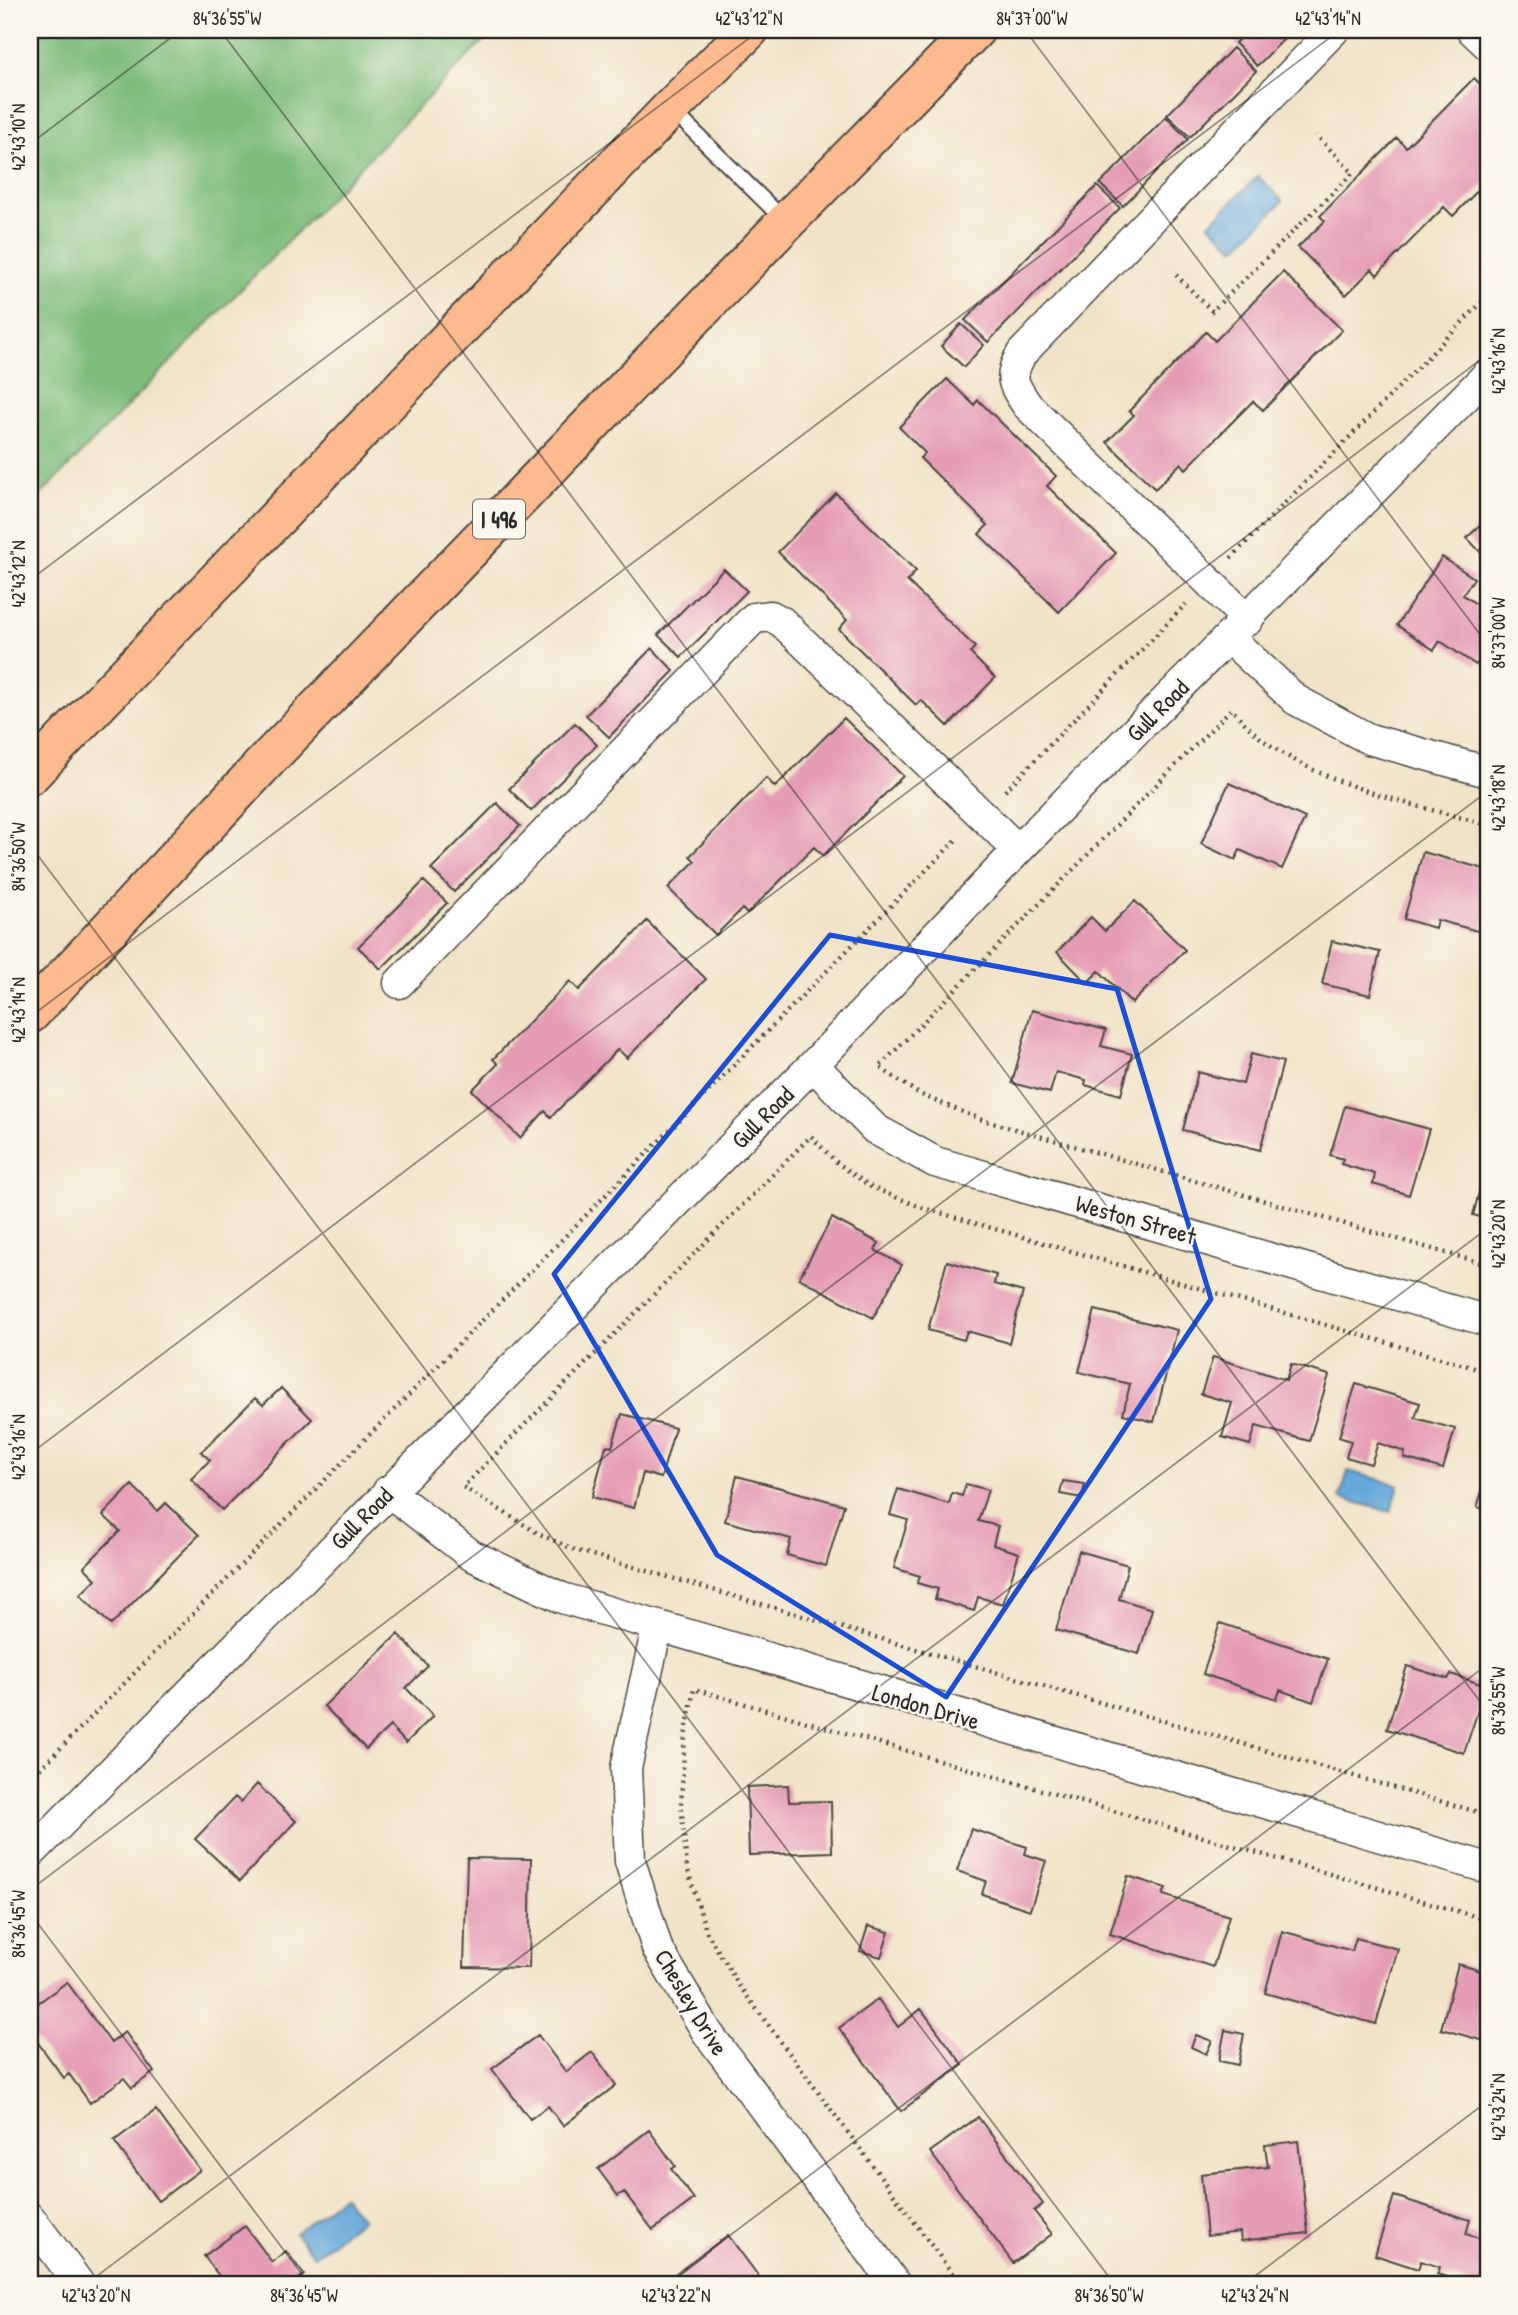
<svg xmlns="http://www.w3.org/2000/svg" width="1518" height="2315" font-family="'Patrick Hand',sans-serif">
	<style>
		.forest { fill: #7ebc7c; stroke: #547454; stroke-width: 2 }
		.water { fill: #65a8da; stroke: #486a82; stroke-width: 2 }
		.building { fill: #e59cb5 }
		.lines { fill: none; stroke-linecap: round; stroke-linejoin: round }
		.lane-casing { stroke: #494742; stroke-width: 18 }
		.street-casing { stroke: #494742; stroke-width: 33 }
		.highway-casing { stroke: #494742; stroke-width: 42 }
		.path { stroke: #494742; stroke-width: 4.5; stroke-dasharray: 2 5; stroke-linecap: butt }
		.lane { stroke: #fff; stroke-width: 14 }
		.street { stroke: #fff; stroke-width: 30 }
		.highway { stroke: #fcba8e; stroke-width: 38 }
		.marked { fill: none; stroke: #1d4ed8; stroke-width: 5; stroke-linejoin: round }
		.ticks { fill: none; stroke: #2b2b2b; stroke-width: 2; stroke-opacity: 0.45 }
		.labels { text-anchor: middle; dominant-baseline: central; stroke-width: 5; stroke-linejoin: round; paint-order: stroke }
		.shield { fill: #fbf7ec; stroke: #696865; stroke-width: 2 }
		.shield-label { font-size: 23px; font-weight: bold; fill: #2b2b2b }
		.street-label { font-size: 24px; fill: #2b2b2b; stroke: #fbf7ec }
		.neatline { fill: none; stroke: #2b2b2b; stroke-width: 2.5 }
		.ticks-label { font-size: 18px; text-anchor: middle; fill: #2b2b2b }
	</style>
	<rect width="100%" height="100%" fill="#fbf7ec"/>
	<filter id="ink" filterUnits="userSpaceOnUse"><feTurbulence type="fractalNoise" baseFrequency=".0143" numOctaves="2"/><feDisplacementMap in="SourceGraphic" scale="14" xChannelSelector="R" yChannelSelector="G"/><feConvolveMatrix kernelMatrix="1 2 1 2 8 2 1 2 1" color-interpolation-filters="sRGB"/></filter>
	<filter id="wash" filterUnits="userSpaceOnUse"><feTurbulence type="fractalNoise" baseFrequency=".00686" numOctaves="4" result="noise"/><feDisplacementMap in="SourceGraphic" scale="28" xChannelSelector="R" yChannelSelector="G"/><feGaussianBlur stdDeviation="1.57" result="paint"/><feColorMatrix in="noise" values="0 0 0 0 0 0 0 0 0 0 0 0 0 0 0 0 0 1.4 0 .05"/><feComposite in="paint" operator="in"/></filter>
	<g filter="url(#wash)">
		<rect width="100%" height="100%" fill="#f1e3c7"/>
		<path class="forest" d="M30 30H494L30 506Z"/>
		<path class="water" d="M1258 176 1283 201 1235 249 1209 224Z
			M1348 1471 1399 1485 1391 1512 1340 1498Z
			M343 2196 362 2219 314 2256 295 2233Z"/>
		<g id="blocks">
			<path class="building" d="M1247 30H1293L1257 66 1235 43Z
				M1233 48 1256 71 1190 137 1167 115Z
				M1474 78 1488 92V180L1453 216 1444 207 1377 275 1372 269 1346 295 1298 247 1325 221 1320 216 1397 138 1406 147Z
				M1166 117 1188 139 1123 206 1100 184Z
				M1097 186 1120 208 988 342 965 320Z
				M1283 272 1342 330 1263 410 1253 401 1186 469 1181 463 1155 489 1107 442 1134 415 1129 411 1206 332 1215 341Z
				M961 324 984 345 964 367 941 346Z
				M947 379 974 405 978 400 1056 476 1047 486 1116 553 1059 612 979 534 988 525 920 458 925 453 899 427Z
				M836 493 916 571 907 581 975 647 970 653 995 678 948 726 921 700 916 705 839 629 847 620 778 552Z
				M1488 517V560L1467 538Z
				M1442 557 1474 578 1463 595 1488 612V646L1476 665 1440 641 1434 650 1397 625Z
				M724 569 747 591 681 657 658 635Z
				M652 648 674 671 609 737 586 715Z
				M844 718 903 776 823 856 814 847 747 914 742 909 716 935 668 888 695 861 690 856 766 778 775 787Z
				M575 723 597 745 531 811 509 789Z
				M1229 783 1305 818 1282 869 1240 850 1235 860 1201 844Z
				M497 803 520 826 454 892 431 869Z
				M1423 852 1488 870V906L1481 932 1437 920 1435 928 1404 919Z
				M424 881 447 903 381 969 358 947Z
				M1135 901 1185 950 1132 1003 1099 971 1087 983 1057 952 1091 917 1105 931Z
				M647 921 706 979 627 1058 618 1049 551 1117 545 1111 520 1138 472 1090 498 1064 493 1059 570 981 579 990Z
				M1332 941 1380 952 1370 995 1322 984Z
				M1032 1010 1106 1030 1101 1046 1132 1054 1121 1095 1085 1085 1086 1080 1056 1072 1050 1093 1012 1083Z
				M1251 1054 1283 1062 1260 1150 1183 1130 1198 1072 1243 1084Z
				M1345 1106 1429 1129 1409 1195 1373 1184 1375 1174 1341 1164 1343 1159 1330 1155Z
				M1487 1163H1488V1219L1473 1215Z
				M832 1218 879 1243 875 1250 902 1265 873 1318 799 1278Z
				M947 1261 996 1275 994 1284 1023 1292 1009 1343 967 1331 964 1340 928 1330Z
				M1095 1310 1177 1330 1154 1422 1123 1414 1130 1384 1079 1372Z
				M1213 1357 1286 1380 1291 1364 1329 1375 1309 1441 1256 1426 1250 1445 1222 1437 1232 1403 1201 1394Z
				M1356 1384 1420 1403 1415 1418 1455 1429 1443 1469 1404 1458 1405 1452 1378 1443 1371 1464 1346 1457 1351 1441 1339 1437Z
				M281 1388 312 1419 222 1510 191 1479 210 1460 201 1452 255 1398 263 1405Z
				M622 1414 675 1428 661 1478 643 1473 634 1508 592 1497 606 1446 612 1447Z
				M1488 1474V1510L1477 1507Z
				M737 1476 844 1505 826 1566 787 1555 791 1539 725 1521Z
				M1063 1481 1085 1484 1082 1498 1060 1494Z
				M966 1484 988 1490 978 1521 998 1526 993 1545 1019 1553 1003 1604 978 1597 974 1611 935 1599 938 1589 917 1583 920 1576 894 1568 908 1520 890 1515 898 1489 949 1504 952 1493 962 1496Z
				M132 1485 158 1511 166 1503 199 1535 111 1625 80 1595 96 1579 84 1567 120 1531 103 1515Z
				M1079 1551 1128 1565 1119 1599 1152 1609 1139 1654 1056 1630Z
				M1220 1623 1328 1659 1313 1702 1280 1690 1277 1699 1203 1674Z
				M398 1634 428 1666 406 1688 433 1716 406 1743 390 1726 366 1749 324 1706Z
				M1407 1666 1448 1679 1451 1674 1486 1686 1464 1753 1387 1729Z
				M257 1784 296 1821 240 1881 195 1839 235 1797 241 1802Z
				M788 1785 789 1802 831 1801 832 1852 749 1855 747 1787Z
				M971 1829 1027 1847 1025 1854 1046 1861 1030 1910 982 1894 986 1881 957 1871Z
				M467 1858 531 1859 529 1968 464 1967Z
				M1128 1876 1166 1888 1163 1895 1229 1916 1213 1967 1110 1934Z
				M868 1926 889 1932 881 1957 860 1951Z
				M1282 1931 1352 1951 1356 1938 1398 1949 1376 2024 1265 1993Z
				M1458 1964 1488 1973V2042L1441 2029Z
				M67 1982 111 2043 125 2032 154 2072 132 2088 124 2078 90 2103 69 2074 64 2078 30 2032V2009Z
				M878 1999 898 2027 921 2009 963 2065 901 2111 839 2028Z
				M1225 2030 1244 2034 1238 2065 1219 2061Z
				M538 2035 566 2072 592 2052 616 2085 563 2126 548 2106 530 2119 492 2069Z
				M1196 2035 1212 2041 1206 2054 1191 2047Z
				M156 2110 200 2170 158 2201 114 2141Z
				M978 2117 1043 2204 1034 2211 1052 2234 1013 2263 930 2152Z
				M649 2130 675 2166 671 2169 694 2199 653 2230 624 2192 618 2196 598 2169Z
				M1298 2141 1308 2233 1241 2241 1240 2232 1207 2236 1201 2174 1268 2167 1265 2145Z
				M1394 2196 1470 2220 1466 2234 1488 2241V2275L1485 2285H1473L1437 2274 1440 2267 1421 2261 1418 2269 1375 2255Z
				M245 2226 272 2262 286 2251 304 2275 290 2285H226L204 2256Z
				M728 2235 765 2285H688L678 2273Z"/>
		</g>
	</g>
	<g filter="url(#ink)">
		<use href="#blocks" fill-opacity="0" stroke="#494742" stroke-width="2"/>
		<g class="lines">
			<defs>
				<path id="lane" d="M672 110 785 221"/>
				<path id="street" d="M1472 30 1488 45
					M1248 620 1027 405C1012 383 1008 377 1022 353L1334 30
					M1229 638 1296 700 1369 739 1488 772
					M399 983 754 618 771 616 782 622 1018 850
					M813 1065 875 1129 935 1162 1488 1321
					M388 1491 471 1555 562 1598 1488 1868
					M657 1628 626 1768 630 1861 657 1948 707 2032 896 2285
					M30 1854 813 1065 1018 850 1488 374
					M30 2218 80 2285"/>
				<path id="highway" d="M30 775 671 108 749 30
					M30 1014 271 756 786 222 975 30"/>
			</defs>
			<use href="#lane" class="lane-casing"/>
			<use href="#street" class="street-casing"/>
			<use href="#highway" class="highway-casing"/>
			<path class="path" d="M1176 275 1212 311 1353 173 1316 135
				M1231 558 1488 296
				M1005 791 1186 604
				M1488 825C1416 805 1327 787 1266 742 1253 733 1242 720 1231 709L879 1067 919 1094 980 1119 1488 1265
				M1488 1372 923 1208 871 1187 835 1161 811 1136 463 1487 539 1534 575 1550 1488 1815
				M30 1779 959 837
				M961 2285 738 1984 706 1931 687 1867 681 1804 685 1736 694 1689 1488 1920"/>
			<use href="#lane" class="lane"/>
			<use href="#street" class="street"/>
			<use href="#highway" class="highway"/>
		</g>
	</g>
	<path class="marked" d="M830 935 1117 989 1211 1299 946 1697 717 1555 554 1274Z"/>
	<path class="ticks" d="M220 30 1488 1712M1025 30 1488 645M30 144 181 30M30 580 760 30M30 845 1115 2285M30 1017 1340 30M30 1454 1488 354M30 1890 1488 791M30 1913 310 2285M85 2285 1488 1228M664 2285 1488 1664M1243 2285 1488 2101"/>
	<g class="labels">
		<rect class="shield" x="473" y="499.5" width="52" height="39" rx="5"/>
		<g class="shield-label">
			<text x="499" y="519">I 496</text>
		</g>
		<g class="street-label">
			<text transform="translate(1157 710) rotate(-45)">Gull Road</text>
			<text transform="translate(762 1117) rotate(-45)">Gull Road</text>
			<text transform="translate(1136 1219) rotate(16)">Weston Street</text>
			<text transform="translate(361 1518) rotate(-45)">Gull Road</text>
			<text transform="translate(926 1706) rotate(16)">London Drive</text>
			<text transform="translate(692 2002) rotate(59)">Chesley Drive</text>
		</g>
	</g>
	<rect width="1518" height="2315" fill="none" stroke="#fbf7ec" stroke-width="77"/>
	<rect x="38" y="38" width="1442" height="2238" class="neatline"/>
	<g class="ticks-label">
		<text x="227" y="25">84°36'55"W</text>
		<text x="749" y="25">42°43'12"N</text>
		<text x="1032" y="25">84°37'00"W</text>
		<text x="1328" y="25">42°43'14"N</text>
		<text transform="translate(19 137) rotate(-90)" y="6">42°43'10"N</text>
		<text transform="translate(1499 361) rotate(-90)" y="6">42°43'16"N</text>
		<text transform="translate(19 574) rotate(-90)" y="6">42°43'12"N</text>
		<text transform="translate(1499 633) rotate(-90)" y="6">84°37'00"W</text>
		<text transform="translate(1499 798) rotate(-90)" y="6">42°43'18"N</text>
		<text transform="translate(19 857) rotate(-90)" y="6">84°36'50"W</text>
		<text transform="translate(19 1010) rotate(-90)" y="6">42°43'14"N</text>
		<text transform="translate(1499 1234) rotate(-90)" y="6">42°43'20"N</text>
		<text transform="translate(19 1447) rotate(-90)" y="6">42°43'16"N</text>
		<text transform="translate(1499 1701) rotate(-90)" y="6">84°36'55"W</text>
		<text transform="translate(19 1924) rotate(-90)" y="6">84°36'45"W</text>
		<text transform="translate(1499 2107) rotate(-90)" y="6">42°43'24"N</text>
		<text x="96" y="2302">42°43'20"N</text>
		<text x="304" y="2302">84°36'45"W</text>
		<text x="676" y="2302">42°43'22"N</text>
		<text x="1109" y="2302">84°36'50"W</text>
		<text x="1255" y="2302">42°43'24"N</text>
	</g>
</svg>
